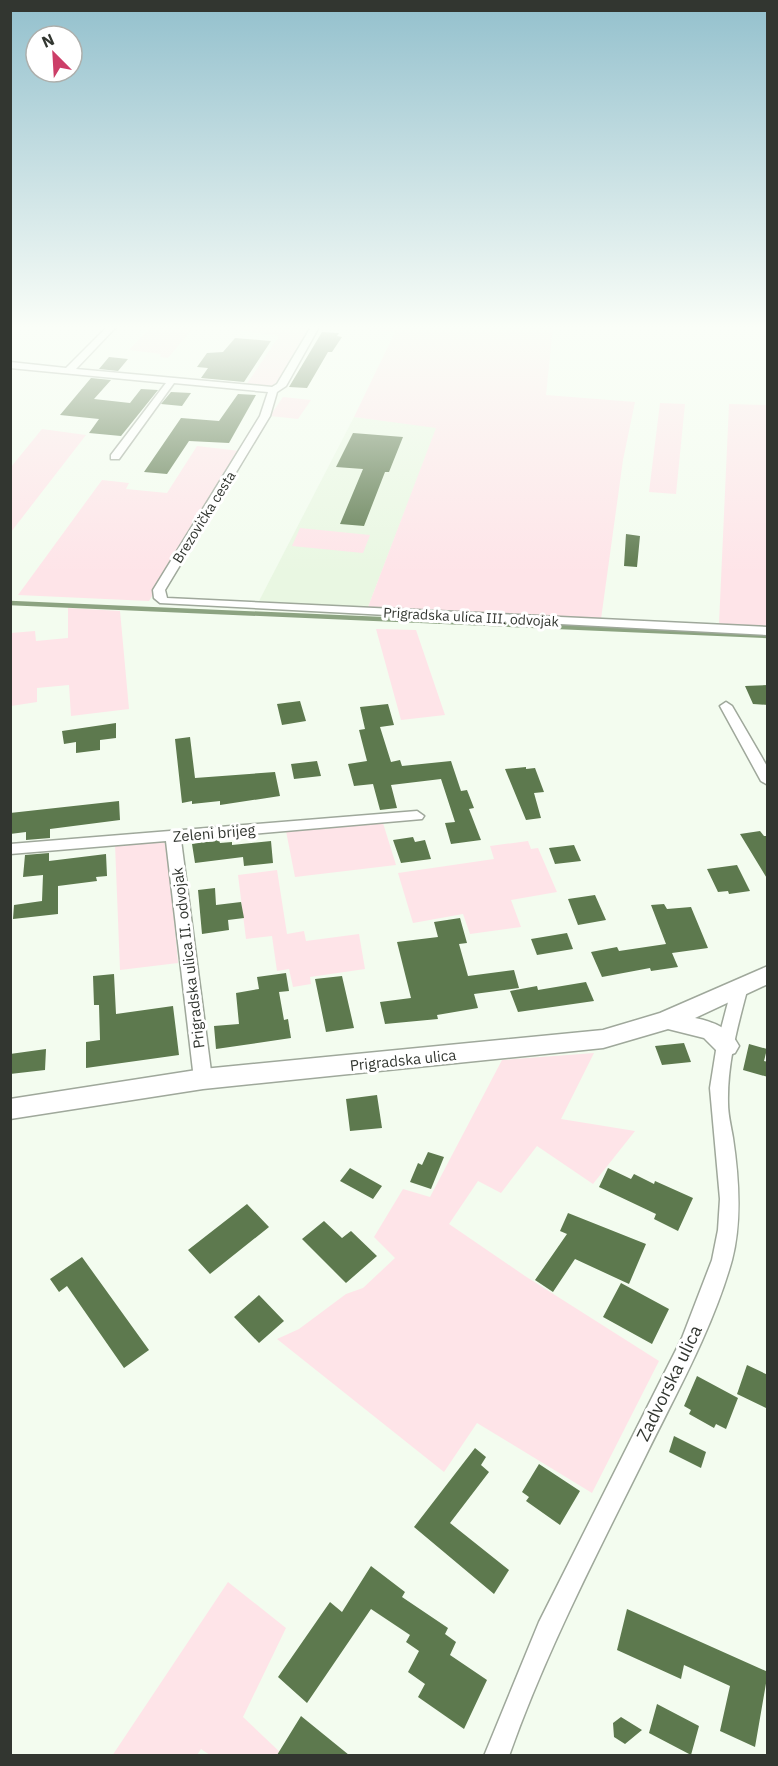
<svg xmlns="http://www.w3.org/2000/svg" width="778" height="1766" font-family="'IBM Plex Sans',sans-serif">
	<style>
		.built { fill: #e9f7e2 }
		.green { fill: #fee4e8 }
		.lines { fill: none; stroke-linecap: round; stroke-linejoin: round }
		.stream { stroke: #8ca381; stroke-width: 4.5 }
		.building { fill: #5d794e }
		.minor-casing { stroke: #9fa89b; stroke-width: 3 }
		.secondary-casing { stroke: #9fa89b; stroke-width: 3 }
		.minor { fill: #fff; fill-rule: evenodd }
		.secondary { fill: #fff; fill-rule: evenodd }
		.labels { text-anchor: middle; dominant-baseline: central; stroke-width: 6; stroke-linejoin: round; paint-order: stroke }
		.far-street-label { font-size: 14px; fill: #323630; stroke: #fff }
		.street-label { font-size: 15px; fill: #323630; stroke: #fff }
		.near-street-label { font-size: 18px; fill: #323630; stroke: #fff }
	</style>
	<rect width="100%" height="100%" fill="#f3fcef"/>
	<path class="built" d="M354 417 437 427 368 607 258 603Z"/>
	<path class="green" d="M150 327H194L168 358 160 357 161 354 129 350Z
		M214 327 253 329 255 327H313L278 384 273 387 246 385 279 336Z
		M369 327H553L546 395 635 402 623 460 601 619 368 607 436 428 354 417 395 332 368 329Z
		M283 397 311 400 298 419 270 416Z
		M660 403 685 404 676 494 649 492Z
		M729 404 767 405V626L719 624Z
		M42 429 86 435 11 532V467Z
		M197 446 240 451 149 601 18 595 102 480 129 483 126 489 167 493Z
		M300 528 370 535 363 553 292 546Z
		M68 608 120 611 129 709 71 716 69 685 37 688V702L11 706V633L35 631 36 641 68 638Z
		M376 629 416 630 445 715 401 720Z
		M383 823 396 865 295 877 286 831Z
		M528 841 531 849 538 848 557 892 511 900 521 927 470 934 463 914 413 923 398 873 494 859 490 846Z
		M164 842 168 851 178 963 120 970 115 844Z
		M277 870 287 934 304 931 306 941 359 934 365 969 310 977 311 984 293 987 289 969 277 971 272 936 246 939 238 875Z
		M594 1053 561 1119 635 1131 593 1184 537 1146 501 1193 478 1181 449 1224 525 1276 659 1361 592 1493 477 1423 444 1472 277 1339 299 1329 346 1294 363 1288 395 1258 374 1237 403 1189 430 1197 502 1060Z
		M228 1582 286 1628 243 1717 283 1755H210L201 1749 197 1755 112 1756Z"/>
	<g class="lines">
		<path class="stream" d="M10 603 768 636"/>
	</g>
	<path class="building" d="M322 332 339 333 337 336 342 337 332 352H328L307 388 289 387Z
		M235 338 271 341 244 382 201 378 208 368 197 367 207 353 223 352Z
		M109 357 128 359 118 371 99 369Z
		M91 378 111 380 94 399 130 403 141 389 158 390 121 436 89 433 99 419 60 415Z
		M171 392 191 393 182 406 161 404Z
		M238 394 256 395 229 443 189 441 167 474 144 472 181 418 219 421Z
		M353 433 403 437 389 472H385L364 526 340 524 363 469 336 467Z
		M626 534 640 536 637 567 624 566Z
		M768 685V705L753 704 745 686Z
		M300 701 306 721 282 725 277 704Z
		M388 704 394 725 380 727 391 762 400 760 402 766 451 761 461 791 467 790 474 808 469 809 481 840 451 844 445 823 455 822 441 779 391 785 397 808 380 810 373 784 354 786 348 764 367 761 359 730 365 729 360 707Z
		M116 723V738L100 740V750L76 753V742L64 744 62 731Z
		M190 737 195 778 275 772 280 796 220 805V801L192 804V801L182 803 175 739Z
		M317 761 321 776 294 779 291 764Z
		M526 767V769L535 768 544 792 534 793 541 818 526 820 505 769Z
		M119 801 120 820 50 829V838L26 840V832L10 834V813Z
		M760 831 764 836H768V880L740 834Z
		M413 837 415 842 425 840 431 859 401 863 393 840Z
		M219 840 220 843 232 842V845L271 841 273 863 244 866 243 857 195 863 192 844Z
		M574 845 581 861 555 864 549 848Z
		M49 853V861L106 854 107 876 96 877 97 881 58 886V914L13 919 14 905 42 901 43 875 23 877 25 855Z
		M737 865 750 891 729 894 728 891 718 892 707 869Z
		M215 888 216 905 241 902 244 918 228 920 229 930 202 934 198 890Z
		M595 895 606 920 578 925 568 899Z
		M664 904 667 909 691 907 708 948 672 953 678 967 651 971 650 968 602 977 591 952 617 947 619 951 666 944 651 905Z
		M460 918 467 943 459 944 468 976 514 970 519 988 474 994 478 1008 437 1015 438 1019 385 1024 380 1002 411 998 397 942 438 937 434 922Z
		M567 933 573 949 537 955 531 939Z
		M286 973 289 991 279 992 284 1020 288 1019 291 1038 216 1049 214 1026 239 1024 236 993 259 989 257 977Z
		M114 974 116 1014 173 1006 179 1055 86 1068V1042L100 1040 99 1005H94L93 976Z
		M342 976 354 1028 326 1032 315 979Z
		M586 982 594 1001 518 1012 510 991 537 986 538 990Z
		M684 1043 691 1062 662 1065 655 1046Z
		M749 1044 767 1049 764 1061 768 1062V1077L743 1070Z
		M46 1049 45 1070 10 1074V1054Z
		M377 1095 382 1128 350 1131 346 1099Z
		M428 1152 444 1157 431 1189 410 1182 418 1163 422 1165Z
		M350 1168 382 1186 373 1199 340 1181Z
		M608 1168 631 1179 634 1174 654 1184 655 1181 693 1198 678 1231 654 1219 656 1214 599 1187Z
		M247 1204 269 1227 210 1274 188 1250Z
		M568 1213 646 1244 629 1284 575 1259 553 1292 535 1280 567 1234 560 1231Z
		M324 1221 342 1238 351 1231 377 1256 346 1283 302 1239Z
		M82 1257 149 1350 124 1368 67 1286 59 1292 50 1279Z
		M621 1283 669 1309 652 1344 603 1317Z
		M259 1295 284 1321 259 1343 234 1317Z
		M747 1365 768 1375V1409L737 1394Z
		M697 1376 738 1398 726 1429 716 1424 714 1428 689 1414 691 1410 684 1406Z
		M674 1436 706 1452 701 1468 669 1452Z
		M475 1448 486 1457 481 1465 489 1472 450 1523 509 1570 494 1594 414 1527Z
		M539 1464 580 1491 560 1525 526 1501 529 1497 522 1492Z
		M371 1566 405 1592 402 1597 448 1628 445 1634 456 1642 450 1655 487 1680 464 1729 418 1697 425 1684 408 1672 419 1651 406 1642 410 1635 371 1609 307 1703 278 1677 330 1602 342 1612Z
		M627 1609 768 1672 755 1747 720 1731 730 1686 684 1665 681 1679 617 1650Z
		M657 1704 699 1726 691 1755 649 1733Z
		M301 1716 349 1755H277Z
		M621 1717 642 1730 625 1744 614 1737 613 1723Z"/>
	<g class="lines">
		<defs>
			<path id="minor" d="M107 327H116L76 369 272 387 277 384 311 327H319L286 386 277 392 270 416 165 590 167 598 768 627V635L160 603 154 598 153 590 260 416 268 392 174 383 119 459H111V455L166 383 10 368V362L66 368Z
				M726 702 732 706 768 768V785L761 781 720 706Z
				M417 811 424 816 422 819 181 840 212 1079 209 1084 203 1086 197 1084 194 1079 166 841 10 854V844Z
				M740 981 746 983 748 987C738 1025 727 1063 728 1103 728 1115 731 1126 733 1138 739 1178 742 1221 732 1260 713 1328 677 1392 646 1455 597 1554 546 1651 509 1756H484L539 1622 682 1338 712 1260 718 1230 720 1199 710 1088 717 1044 732 987 734 983Z"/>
			<path id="secondary" d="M768 966V984L695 1018C714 1022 730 1028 739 1046L735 1053 727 1056 719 1053 704 1038 668 1029 603 1048 203 1089 10 1119V1099L203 1069 603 1030 660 1013Z"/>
		</defs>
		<use href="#minor" class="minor-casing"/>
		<use href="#secondary" class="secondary-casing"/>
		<use href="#minor" class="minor"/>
		<use href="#secondary" class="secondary"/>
	</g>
	<linearGradient id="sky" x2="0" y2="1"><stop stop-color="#93c0cd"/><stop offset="0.57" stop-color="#fafef8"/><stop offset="1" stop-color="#fafef8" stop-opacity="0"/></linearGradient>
	<rect width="778" height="574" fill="url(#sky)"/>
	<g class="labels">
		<g class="far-street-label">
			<text transform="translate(204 517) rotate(-58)">Brezovička cesta</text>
			<text transform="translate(471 617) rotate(3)">Prigradska ulica III. odvojak</text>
		</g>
		<g class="street-label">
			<text transform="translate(214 833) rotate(-5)">Zeleni brijeg</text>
			<text transform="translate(188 958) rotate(-97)">Prigradska ulica II. odvojak</text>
			<text transform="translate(403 1060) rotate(-6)">Prigradska ulica</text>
		</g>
		<g class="near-street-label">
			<text transform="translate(669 1383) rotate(-64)">Zadvorska ulica</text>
		</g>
	</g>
	<rect width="778" height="1766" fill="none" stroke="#323630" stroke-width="24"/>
	<g transform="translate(54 54) rotate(336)"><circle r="28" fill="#ffffff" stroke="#adafac" stroke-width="1.5"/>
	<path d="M0-4.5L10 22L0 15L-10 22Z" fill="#cc3e68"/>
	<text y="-9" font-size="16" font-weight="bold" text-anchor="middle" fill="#323630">N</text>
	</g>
</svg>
